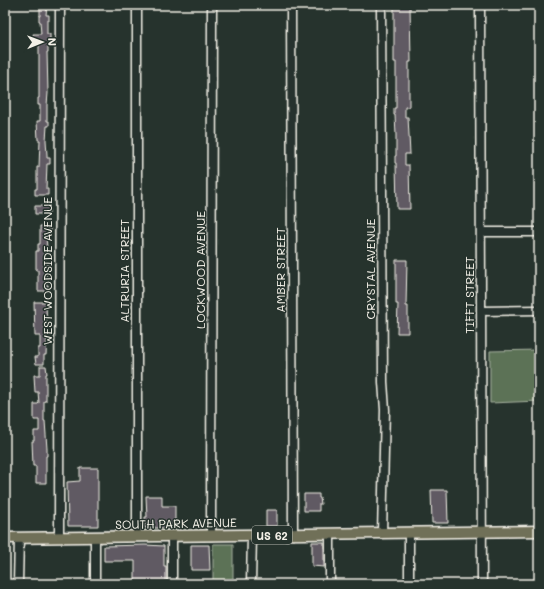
<svg xmlns="http://www.w3.org/2000/svg" width="544" height="589" font-family="Mali,sans-serif">
	<style>
		.green { fill: #5b7257; stroke: #a8b2a0 }
		.building { fill: #605a64; stroke: #f4f1e8 }
		.lines { fill: none; stroke-linecap: round; stroke-linejoin: round }
		.minor-casing { stroke: #f4f1e8; stroke-width: 11 }
		.major-casing { stroke: #f4f1e8; stroke-width: 13 }
		.minor { stroke: #26332d; stroke-width: 8 }
		.major { stroke: #706f59; stroke-width: 10 }
		.labels { text-anchor: middle; dominant-baseline: central; stroke-width: 3; stroke-linejoin: round; paint-order: stroke }
		.shield { fill: #26332d; stroke: #b6b8b0; stroke-width: 1 }
		.shield-label { font-size: 11px; font-weight: bold; fill: #f4f1e8 }
		.street-label { font-size: 12px; fill: #f4f1e8; stroke: #26332d }
	</style>
	<rect width="100%" height="100%" fill="#26332d"/>
	<filter id="ink" filterUnits="userSpaceOnUse"><feTurbulence type="fractalNoise" baseFrequency=".025" numOctaves="2"/><feDisplacementMap in="SourceGraphic" scale="8" xChannelSelector="R" yChannelSelector="G"/><feConvolveMatrix kernelMatrix="1 2 1 2 8 2 1 2 1" color-interpolation-filters="sRGB"/></filter>
	<g filter="url(#ink)">
		<path class="green" d="M539 350V401L490 403V351Z
			M213 544H233V582H213Z"/>
		<path class="building" d="M40 5H47L46 15H49V21H47V34H50V39H48V52H47L48 93 47 105V121H49V126H47L46 140 47 155V158H50V164H47L46 189H48V195H35V189H37V167H39L40 140H38L37 121H40V105H38V98H39V42H33V34H41L40 21H39V16H40Z
			M394 5H409V7H410L411 62H409V107H405V117H408L410 154H405V165H409L410 209H397L396 163H395V156H396V135L395 115H394V108H396V62H394Z
			M35 206H49V214H35Z
			M40 226H46V228H50V235H46L47 249H45V264H48V270H46V285H48V291H38V270H36V251H38V244H40Z
			M396 260H407L406 306H408V333H397L398 304H396Z
			M34 302H46L47 336 46 355H44V364H36L35 357H38V348H40V336H35Z
			M40 366H46L47 374H46V401H44V421H45L47 449V456H46V483H36V466H33L32 441H34V431H39V420H34V404H38L39 403 38 392H35L34 375H40Z
			M80 468H98V526H68L67 482 80 481Z
			M431 490H447L448 523H432Z
			M304 494H319V498H320L321 504H319V511H304Z
			M146 496H162V506H175V528H145V517H147Z
			M266 510H277V526H266Z
			M312 542H324V567L312 566Z
			M145 545 164 546V566H166V583H161V584H135V561H104V546Z
			M191 545H209L210 570H191Z"/>
		<g class="lines">
			<defs>
				<path id="minor" d="M291 5 293 535
					M381 5 383 382 385 410 382 533
					M480 5 482 584
					M481 232H539
					M481 311 539 310
					M330 534V584
					M137 536V5
					M172 536V584
					M211 536 212 5
					M59 537 60 5
					M18 584 19 538
					M95 584V537
					M251 584 252 535
					M409 584V533"/>
				<path id="major" d="M5 538 539 531"/>
			</defs>
			<use href="#minor" class="minor-casing"/>
			<use href="#major" class="major-casing"/>
			<use href="#minor" class="minor"/>
			<use href="#major" class="major"/>
		</g>
	</g>
	<g class="labels">
		<rect class="shield" x="252" y="526" width="40" height="18" rx="3"/>
		<g class="shield-label">
			<text x="272" y="535">US 62</text>
		</g>
		<g class="street-label">
			<text transform="translate(370 269) rotate(-90)">CRYSTAL AVENUE</text>
			<text transform="translate(200 270) rotate(-90)">LOCKWOOD AVENUE</text>
			<text transform="translate(280 270) rotate(-90)">AMBER STREET</text>
			<text transform="translate(47 271) rotate(-90)">WEST WOODSIDE AVENUE</text>
			<text transform="translate(124 271) rotate(-90)">ALTRURIA STREET</text>
			<text transform="translate(469 295) rotate(-90)">TIFFT STREET</text>
			<text transform="translate(176 523) rotate(-1)">SOUTH PARK AVENUE</text>
		</g>
	</g>
	<rect width="544" height="589" fill="none" stroke="#26332d" stroke-width="20"/>
	<rect x="10" y="10" width="524" height="569" fill="none" stroke="#f4f1e8" stroke-width="1.5" filter="url(#ink)"/>
	<g transform="translate(42 42) rotate(89)" stroke="#26332d" stroke-width="3" paint-order="stroke">
	<path d="M0-3L7 15L0 10L-7 15Z" fill="#f4f1e8"/>
	<text y="-6" font-size="11" font-weight="bold" text-anchor="middle" fill="#f4f1e8">N</text>
	</g>
</svg>
